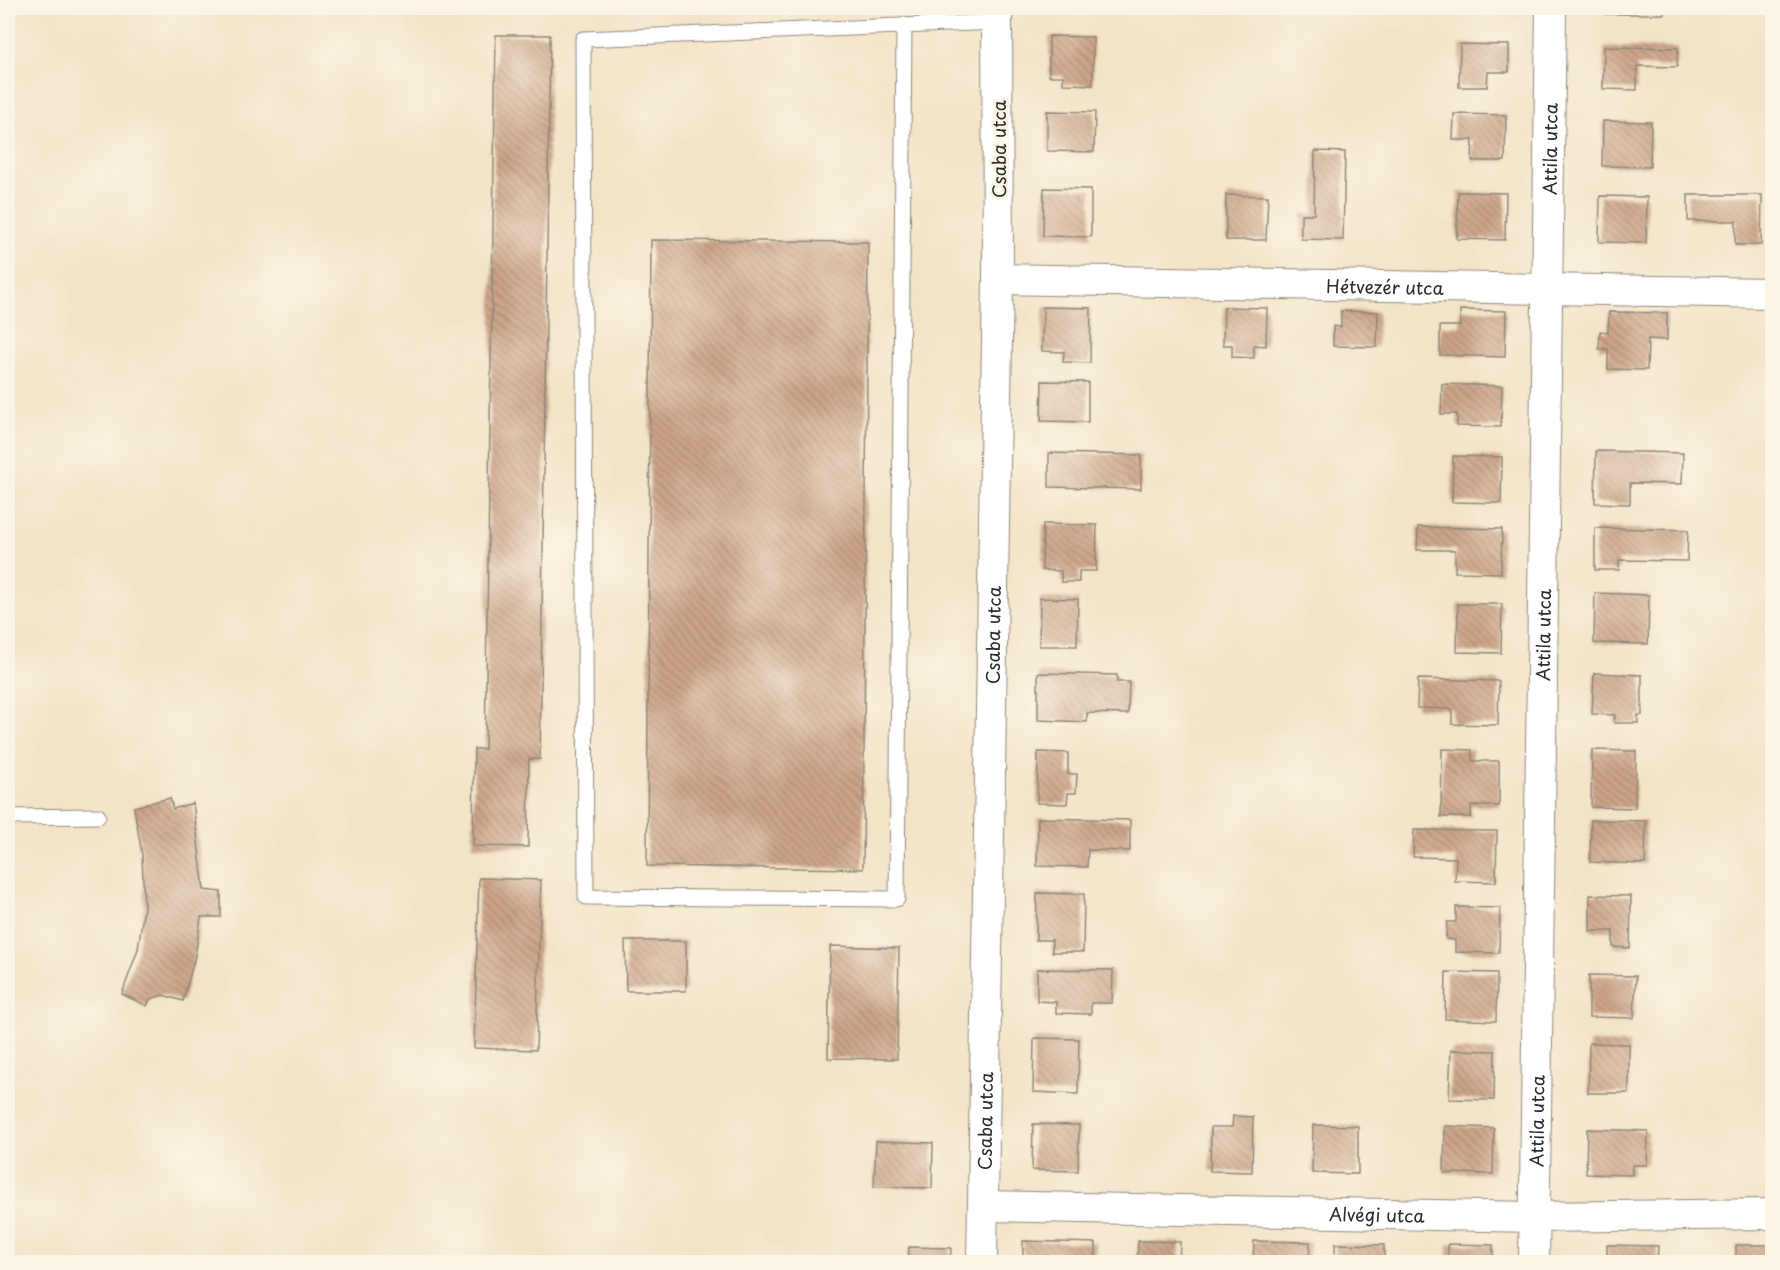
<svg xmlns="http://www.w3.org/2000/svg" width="1780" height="1270" font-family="'Playpen Sans',sans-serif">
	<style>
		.building { fill: url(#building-back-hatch) }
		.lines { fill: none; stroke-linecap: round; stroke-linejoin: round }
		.lane-casing { stroke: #8f8779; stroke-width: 17 }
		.street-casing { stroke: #8f8779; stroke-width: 32 }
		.lane { stroke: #fff; stroke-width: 15 }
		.street { stroke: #fff; stroke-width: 30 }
		.labels { text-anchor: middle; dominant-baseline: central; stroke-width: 6; stroke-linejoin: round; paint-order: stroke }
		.street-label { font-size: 18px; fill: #2b2b2b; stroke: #fcf5e5 }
	</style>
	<defs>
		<pattern id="building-back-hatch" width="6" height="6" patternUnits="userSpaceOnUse" patternTransform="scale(1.5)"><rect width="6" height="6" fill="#cda589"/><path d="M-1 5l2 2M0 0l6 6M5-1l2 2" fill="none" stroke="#a78770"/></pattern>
	</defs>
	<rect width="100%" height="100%" fill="#fcf5e5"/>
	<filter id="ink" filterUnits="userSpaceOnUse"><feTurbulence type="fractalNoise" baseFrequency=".0167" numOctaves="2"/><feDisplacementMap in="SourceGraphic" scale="12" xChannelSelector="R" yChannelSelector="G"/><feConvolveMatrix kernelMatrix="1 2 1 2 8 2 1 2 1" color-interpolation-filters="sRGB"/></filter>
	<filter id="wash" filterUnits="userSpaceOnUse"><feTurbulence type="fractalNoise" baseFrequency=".008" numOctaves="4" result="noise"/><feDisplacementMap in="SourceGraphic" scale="24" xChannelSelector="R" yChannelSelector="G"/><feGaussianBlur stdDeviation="1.35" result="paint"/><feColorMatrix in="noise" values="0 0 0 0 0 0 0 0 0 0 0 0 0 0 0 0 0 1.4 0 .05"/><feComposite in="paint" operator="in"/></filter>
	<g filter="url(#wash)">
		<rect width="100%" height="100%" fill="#f3e3c7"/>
		<g id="blocks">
			<path class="building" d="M1071 8H1097L1096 10 1071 9Z
				M1462 8H1509V13L1462 12Z
				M1605 8H1664V14H1605Z
				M496 35H550L540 759H529L528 847 473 846 474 749H485Z
				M1049 36 1093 37V85L1063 84V76H1049Z
				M1460 44 1509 45V72H1488L1487 87H1459Z
				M1604 47 1678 48 1677 67 1637 66V90L1603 89Z
				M1047 111 1095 112 1094 152 1047 151Z
				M1454 114 1506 115 1505 161H1472L1473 140H1453Z
				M1603 121 1651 122 1650 167 1602 166Z
				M1315 151 1345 152 1343 240 1301 239V214H1314Z
				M1044 188 1091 189V237L1043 236Z
				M1458 192 1506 193 1505 240 1457 239Z
				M1226 195 1268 196 1266 240H1226Z
				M1688 195H1762L1761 245H1735L1736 221H1688Z
				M1600 196 1647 197 1646 243 1599 242Z
				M651 240 868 242 863 869 647 866Z
				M1043 307 1091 308 1090 363 1063 362 1064 352 1042 351Z
				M1224 307 1267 308 1266 346 1254 345V358L1232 357V345H1223Z
				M1460 310 1506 311 1505 357 1440 355V326H1460Z
				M1341 311 1378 312 1377 347 1333 346V326L1341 327Z
				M1609 312 1667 313V340L1648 339 1647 370 1608 369V349H1599L1600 331 1608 332Z
				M1042 381 1088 382V422L1041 421Z
				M1442 384 1502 386 1501 427 1457 426V414H1441Z
				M1596 451 1683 453 1682 484 1630 483V504L1595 503Z
				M1049 453 1141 455V489L1049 487Z
				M1453 456 1502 457 1501 503 1452 502Z
				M1043 524 1097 525 1096 571H1079V582H1061V571L1042 570Z
				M1418 527 1502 529 1501 573 1455 572V550H1417Z
				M1595 528 1688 530 1687 561 1619 560V570H1595Z
				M1595 593 1649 595 1648 644 1594 643Z
				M1040 598 1078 599 1077 646H1039Z
				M1458 604H1502L1501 653 1457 652Z
				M1038 673 1117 675V682H1129L1128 714 1087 713V722L1038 720Z
				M1594 673 1642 675V715H1638V723H1614L1615 715 1592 714Z
				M1418 679 1499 681 1498 725 1452 724V709L1417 708Z
				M1442 749 1472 750V761H1499V806H1471V817H1441Z
				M1592 750 1636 751 1635 808 1591 807Z
				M1038 752 1068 753V774H1077L1076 793H1068L1067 804 1037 803Z
				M170 798 173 809 193 803 204 890 221 892V917H201L195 956 183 1001 163 995 150 999 147 1006 122 994 138 949 144 907 142 855 134 807Z
				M1038 818 1130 820V851L1088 850 1087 867 1037 866Z
				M1591 820 1646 821 1645 864 1590 862Z
				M1414 830 1497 831 1496 882 1455 881 1456 858 1413 857Z
				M479 878 541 880 536 1050 474 1048Z
				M1037 893 1084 894 1083 952H1052V940H1036Z
				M1590 895 1631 896 1630 948 1613 947V931H1590Z
				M1456 907 1500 908 1499 953 1455 952V940L1446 939 1447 922H1456Z
				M625 941H686V991H626Z
				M830 946 899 948 897 1059 828 1058Z
				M1037 969 1113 970 1112 1003H1091V1014L1056 1013V1002L1037 1001Z
				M1446 972 1497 973 1496 1021 1445 1019Z
				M1589 975 1636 976 1634 1018 1589 1017Z
				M1034 1038 1079 1039 1078 1094 1033 1092Z
				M1589 1043 1629 1044V1093H1588Z
				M1451 1050 1495 1051 1494 1100 1449 1099Z
				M1233 1116 1253 1117 1252 1172 1210 1171 1211 1127H1232Z
				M1033 1124 1079 1125 1078 1171 1032 1170Z
				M1313 1125 1358 1126V1174L1312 1173Z
				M1445 1126 1494 1128 1493 1174 1444 1173Z
				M1587 1129 1648 1131 1647 1165H1632V1175L1586 1174Z
				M876 1141 933 1143 932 1188 874 1187Z
				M1023 1241 1096 1243V1262H1023Z
				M1138 1241 1180 1242 1179 1262H1137Z
				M1254 1241 1310 1242 1309 1262H1253Z
				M1335 1244 1384 1245V1262H1335Z
				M1448 1244 1493 1245V1262H1448Z
				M1607 1245 1658 1246 1657 1262H1607Z
				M1736 1245H1772V1262H1722V1260H1736Z
				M909 1247 951 1248 950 1262H908Z"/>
		</g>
	</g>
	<g filter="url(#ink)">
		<use href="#blocks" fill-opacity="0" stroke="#8f8779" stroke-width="1.5"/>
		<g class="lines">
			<defs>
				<path id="lane" d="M904 25 897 899 586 897 583 39 997 22
					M8 817 98 816"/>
				<g id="street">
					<path id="s1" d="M998 279 1772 293"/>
					<path id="s2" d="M983 1206 1535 1217 1772 1214"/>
					<path id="s3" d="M982 1262 998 279 997 8"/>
					<path id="s4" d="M1534 1262 1551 8"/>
				</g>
			</defs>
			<use href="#lane" class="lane-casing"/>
			<use href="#street" class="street-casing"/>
			<use href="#lane" class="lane"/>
			<use href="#street" class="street"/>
		</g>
	</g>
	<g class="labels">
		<g class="street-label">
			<text transform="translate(998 149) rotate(-90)">Csaba utca</text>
			<text stroke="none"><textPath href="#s4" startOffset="1113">Attila utca</textPath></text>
			<text stroke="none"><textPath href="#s1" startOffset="387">Hétvezér utca</textPath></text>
			<text stroke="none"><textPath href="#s3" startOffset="627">Csaba utca</textPath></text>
			<text stroke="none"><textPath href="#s4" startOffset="627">Attila utca</textPath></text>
			<text stroke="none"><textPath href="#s3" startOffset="141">Csaba utca</textPath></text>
			<text stroke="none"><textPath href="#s4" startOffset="141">Attila utca</textPath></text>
			<text stroke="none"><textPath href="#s2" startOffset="394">Alvégi utca</textPath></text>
		</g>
	</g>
	<rect width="1780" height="1270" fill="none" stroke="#fcf5e5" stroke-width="30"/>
</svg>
